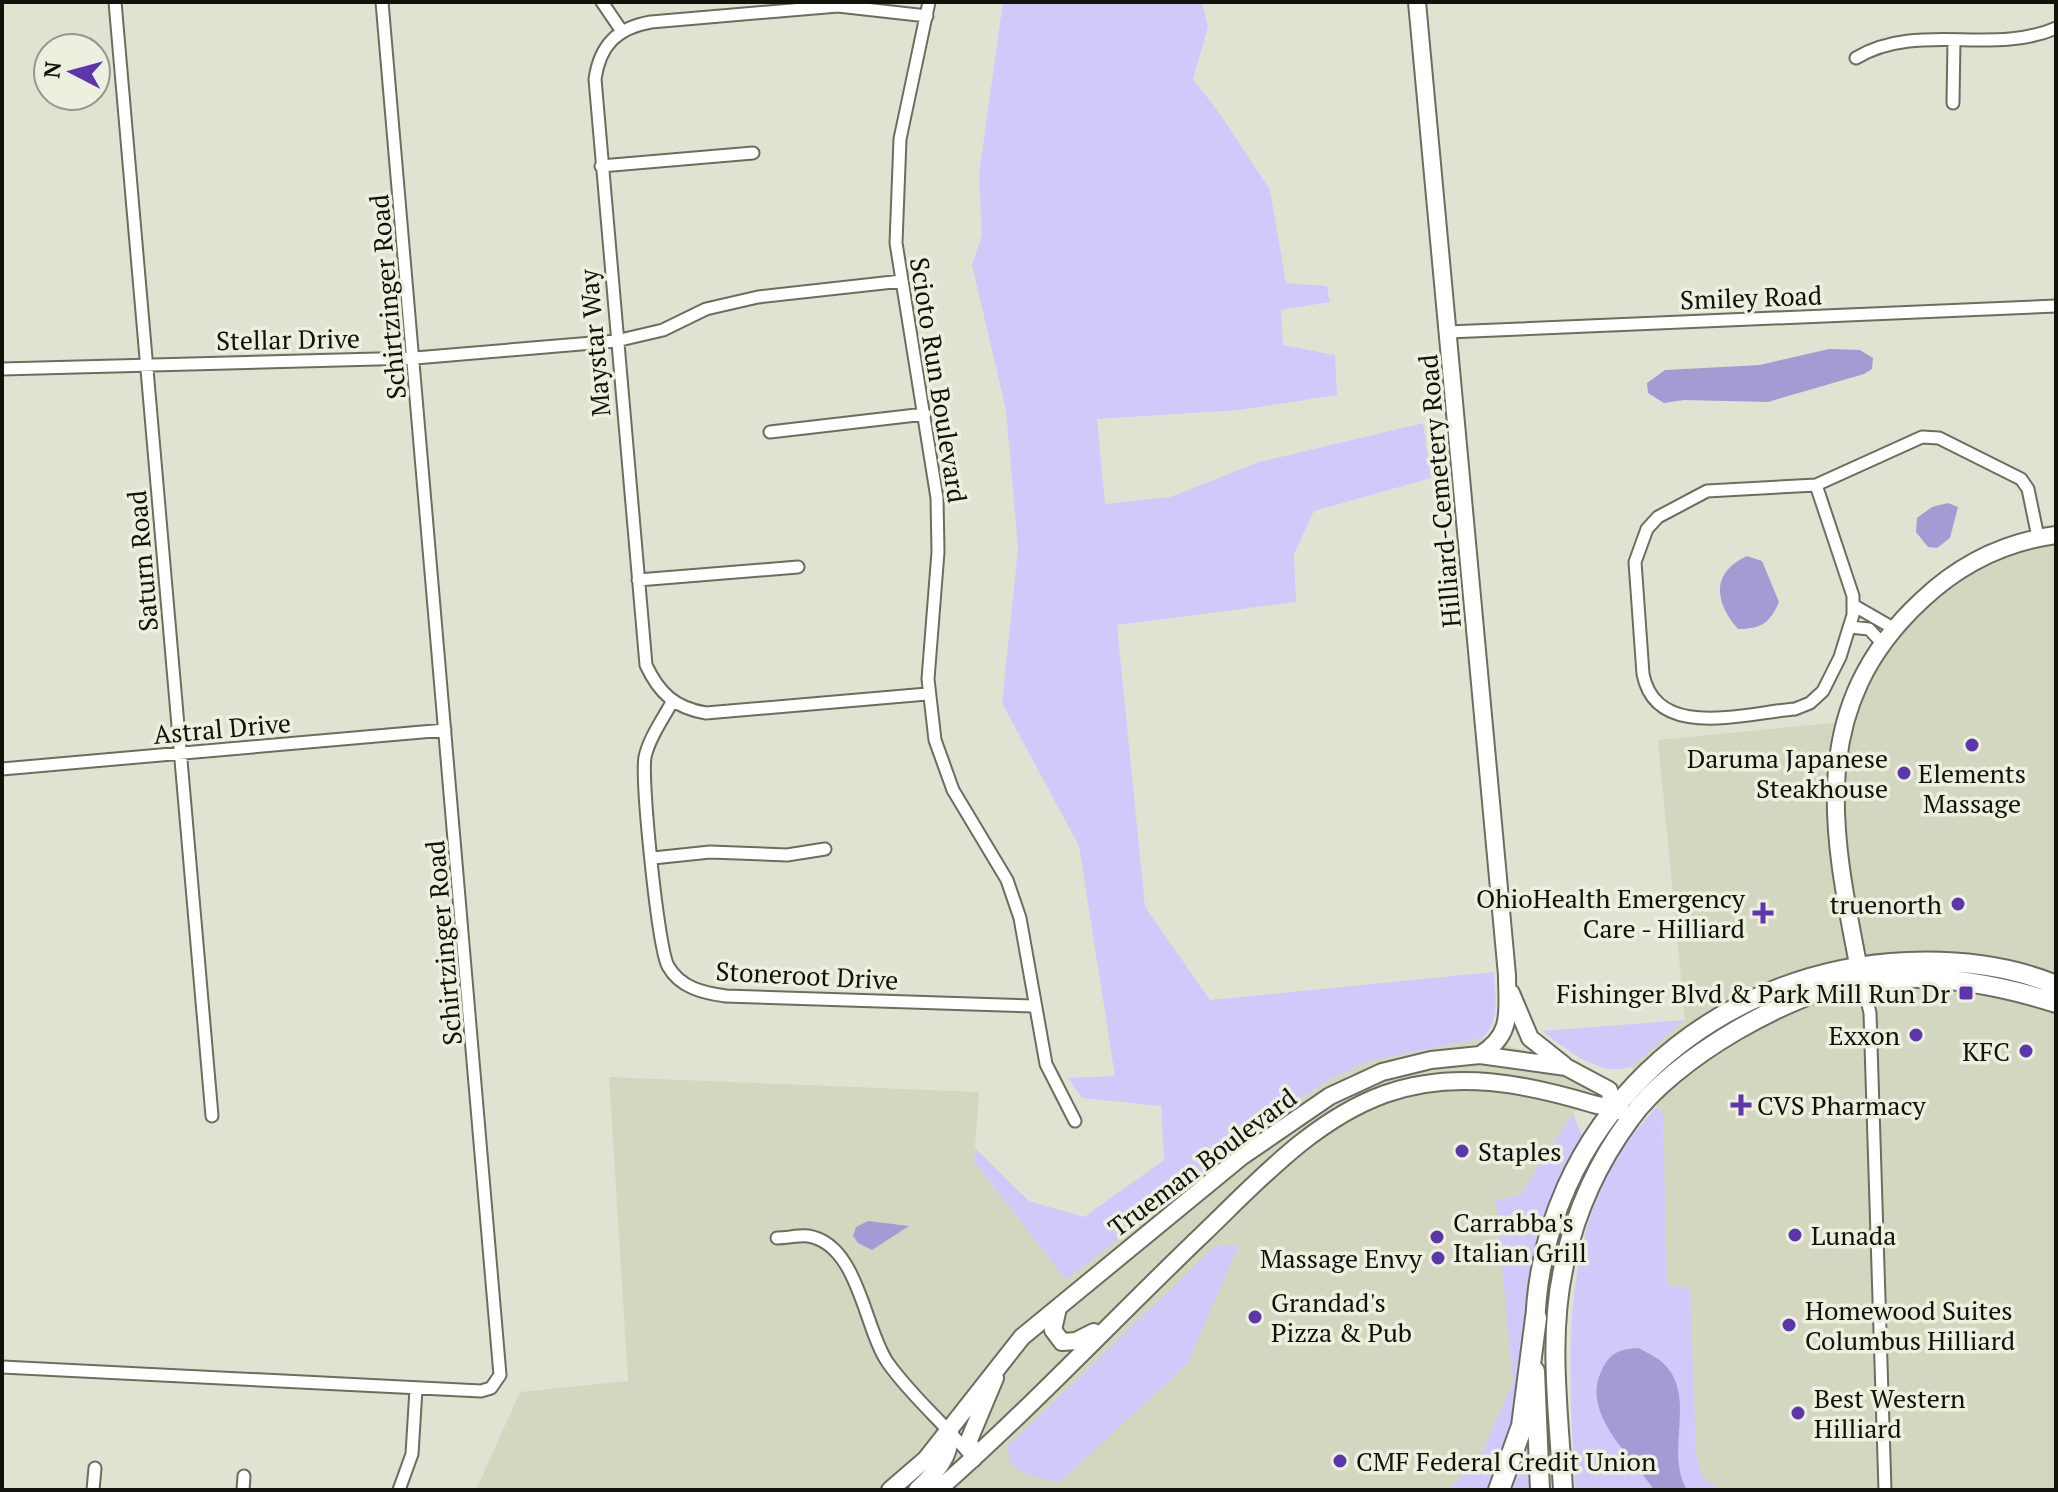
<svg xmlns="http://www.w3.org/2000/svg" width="2058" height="1492" font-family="'PT Serif',serif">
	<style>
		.built { fill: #d4d7bf }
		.green { fill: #d2c9fa }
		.water { fill: #a59ad4 }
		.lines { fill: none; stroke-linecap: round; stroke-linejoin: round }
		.street-casing { stroke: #6c6d5f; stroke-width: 15 }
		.secondary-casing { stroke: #6c6d5f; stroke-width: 20 }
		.primary-casing { stroke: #6c6d5f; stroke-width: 22 }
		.highway-casing { stroke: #6c6d5f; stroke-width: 24 }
		.street { stroke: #fff; stroke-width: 11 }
		.secondary { stroke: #fff; stroke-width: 16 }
		.primary { stroke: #fff; stroke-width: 18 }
		.highway { stroke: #fff; stroke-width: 20 }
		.poi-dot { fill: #5d36ae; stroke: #eef0df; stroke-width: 3 }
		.labels { text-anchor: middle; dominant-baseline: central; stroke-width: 7; stroke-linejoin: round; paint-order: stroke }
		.street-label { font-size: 26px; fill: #11120c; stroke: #eef0df }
		.poi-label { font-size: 26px; fill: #11120c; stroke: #eef0df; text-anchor: start }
	</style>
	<rect width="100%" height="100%" fill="#e1e3d2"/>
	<path class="built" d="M2056 537V1490H1719L1702 1475 1696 1453 1690 1288 1667 1286 1663 1115 1630 1066 1685 1020 1658 740 1841 722 1896 623 1981 558Z
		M1483 1038 1533 1053 1591 1087 1520 1195 1497 1201 1513 1383 1479 1459 1447 1490H476L520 1392 628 1381 609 1077 979 1092 974 1161 1066 1280 1281 1111 1332 1078 1369 1061Z"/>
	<path class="green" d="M1003 2H1202L1208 27 1193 79 1220 114 1270 190 1286 283 1327 286 1330 302 1281 310 1283 345 1335 355 1337 395 1239 410 1097 419 1105 504 1170 497 1259 462 1423 423 1431 478 1314 511 1294 554 1296 602 1117 625 1145 907 1210 1000 1494 972C1495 997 1501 1019 1483 1038L1369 1061 1332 1078 1281 1111 1066 1280 974 1161 975 1148 1029 1201 1084 1217 1164 1160 1161 1106 1082 1098 1068 1078 1115 1076 1079 846 1002 703 1018 549 1006 410 972 265 982 235 979 174Z
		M1685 1020C1667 1034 1650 1052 1632 1065 1605 1082 1562 1046 1542 1031Z
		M1657 1106 1663 1115 1667 1286 1690 1287 1696 1453 1702 1475 1719 1490H1575C1570 1381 1559 1271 1609 1170 1621 1146 1640 1126 1657 1106Z
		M1573 1113 1582 1136 1548 1209 1533 1263 1521 1409 1493 1490H1447L1479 1459 1513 1383 1496 1200 1520 1195Z
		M1239 1244 1188 1363 1059 1483 1028 1475 1011 1464 1007 1447 1215 1246Z
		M1528 1436 1531 1490H1505Z"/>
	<path class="water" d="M1829 349 1860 350 1873 358 1872 369 1864 374 1768 402 1684 400 1664 403 1648 393 1647 383 1665 370 1760 365Z
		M1948 503 1958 507 1950 538 1937 548 1928 547 1916 532 1917 518 1932 507Z
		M1747 556 1762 561 1779 602C1770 623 1761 629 1738 629 1715 603 1710 573 1747 556Z
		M868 1221 909 1226 872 1250 858 1243 853 1236 856 1227Z
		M1639 1348C1647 1353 1659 1358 1665 1365 1697 1398 1664 1452 1687 1490H1654C1633 1457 1581 1415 1601 1372 1609 1353 1619 1349 1639 1348Z"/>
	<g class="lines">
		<defs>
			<path id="street" d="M115 2 212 1116
				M602 2 621 30
				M929 2 900 139 896 243 937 498 938 552 928 679 935 740 953 790 1007 880 1020 918 1046 1064 1075 1121
				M927 16 838 6 651 22C617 28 600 45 595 79L646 665C659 693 675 708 706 713L927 694
				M1856 58C1916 21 1993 56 2056 28
				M1953 103 1954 40
				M601 166 753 153
				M1448 332 2056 306
				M2 369 415 358 616 341 663 330 706 309 758 297 902 281
				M770 432 925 414
				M1816 485 1853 596V615L1840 657 1823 691 1810 703 1795 709C1744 713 1656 741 1643 674L1635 562 1647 529 1658 517 1707 491 1816 485 1922 437 1939 438 2021 479 2028 489 2038 537
				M638 580 798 567
				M1853 605 1893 628
				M1850 627 1869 629 1882 643
				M672 702C663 719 649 738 645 757 641 781 658 948 668 966 680 988 704 993 726 996L1033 1006
				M2 769 445 730
				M653 858 710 852 787 855 825 849
				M1862 981 1870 1013 1885 1490
				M777 1238C787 1238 799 1235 808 1236 859 1244 864 1329 888 1363 912 1397 945 1424 971 1456
				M2 1367 481 1391 491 1388 500 1375 382 2
				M93 1490 95 1468
				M243 1490 244 1476
				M399 1490 412 1454 416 1389"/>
			<path id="secondary" d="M1417 2 1507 975C1507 1011 1514 1034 1480 1055
				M1861 979C1833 837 1803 710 1922 600 1959 565 2005 542 2056 535
				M1511 993 1530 1038 1564 1065
				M1058 1308 1053 1330 1062 1342 1076 1341 1094 1332
				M973 1459 969 1440 995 1378
				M890 1490 926 1459 1022 1337 1241 1157 1330 1096 1382 1072 1431 1060 1480 1055 1566 1067 1609 1090 1614 1108
				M917 1490C936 1472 951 1458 950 1431
				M938 1490C1030 1409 1115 1318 1204 1233 1258 1181 1313 1120 1385 1094 1455 1069 1526 1084 1593 1104 1604 1107 1613 1107 1622 1112"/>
			<path id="primary" d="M1535 1329C1539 1125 1707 970 1907 962 1956 960 2010 966 2056 985
				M1535 1371 1540 1490
				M1563 1490C1559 1415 1547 1335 1565 1261 1576 1211 1599 1161 1630 1119 1672 1059 1793 989 1866 980 1930 973 1994 983 2056 1003"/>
			<path id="highway" d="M1499 1490 1522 1426 1536 1318"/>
		</defs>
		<use href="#street" class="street-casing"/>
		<use href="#secondary" class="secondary-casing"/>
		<use href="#primary" class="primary-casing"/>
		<use href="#highway" class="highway-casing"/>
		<use href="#street" class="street"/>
		<use href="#secondary" class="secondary"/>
		<use href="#primary" class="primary"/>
		<use href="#highway" class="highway"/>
	</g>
	<g class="poi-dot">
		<circle cx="1972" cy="745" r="8"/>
		<circle cx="1904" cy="773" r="8"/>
		<circle cx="1958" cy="904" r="8"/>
		<path d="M1759 901h8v8h8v8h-8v8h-8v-8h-8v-8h8z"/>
		<rect x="1958" y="985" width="16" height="16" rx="4"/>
		<circle cx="1916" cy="1035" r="8"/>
		<circle cx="2026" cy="1051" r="8"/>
		<path d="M1737 1093h8v8h8v8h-8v8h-8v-8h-8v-8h8z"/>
		<circle cx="1462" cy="1151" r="8"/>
		<circle cx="1795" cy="1235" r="8"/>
		<circle cx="1437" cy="1237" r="8"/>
		<circle cx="1438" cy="1258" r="8"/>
		<circle cx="1255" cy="1317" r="8"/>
		<circle cx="1789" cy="1325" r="8"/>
		<circle cx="1798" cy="1413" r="8"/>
		<circle cx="1340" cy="1461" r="8"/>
	</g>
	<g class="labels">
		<g class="street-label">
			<text transform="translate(387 297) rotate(-95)">Schirtzinger Road</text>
			<text transform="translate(1751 297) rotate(-2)">Smiley Road</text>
			<text transform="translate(288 339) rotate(-1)">Stellar Drive</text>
			<text transform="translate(594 343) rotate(-95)">Maystar Way</text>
			<text transform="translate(939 380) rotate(81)">Scioto Run Boulevard</text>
			<text transform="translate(1439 491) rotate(-95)">Hilliard-Cemetery Road</text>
			<text transform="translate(142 561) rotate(-95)">Saturn Road</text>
			<text transform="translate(222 728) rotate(-5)">Astral Drive</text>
			<text transform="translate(443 943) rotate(-95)">Schirtzinger Road</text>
			<text transform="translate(807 975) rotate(3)">Stoneroot Drive</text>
			<text transform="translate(1202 1162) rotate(-37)">Trueman Boulevard</text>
		</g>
		<g class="poi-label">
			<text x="1888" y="758" text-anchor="end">Daruma Japanese<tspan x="1888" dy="30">Steakhouse</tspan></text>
			<text x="1972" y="773" text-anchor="middle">Elements<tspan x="1972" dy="30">Massage</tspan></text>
			<text x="1745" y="898" text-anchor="end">OhioHealth Emergency<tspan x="1745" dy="30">Care - Hilliard</tspan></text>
			<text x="1942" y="904" text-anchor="end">truenorth</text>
			<text x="1950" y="993" text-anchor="end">Fishinger Blvd &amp; Park Mill Run Dr</text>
			<text x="1900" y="1035" text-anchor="end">Exxon</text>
			<text x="2010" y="1051" text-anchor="end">KFC</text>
			<text x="1757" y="1105">CVS Pharmacy</text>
			<text x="1478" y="1151">Staples</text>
			<text x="1453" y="1222">Carrabba's<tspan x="1453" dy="30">Italian Grill</tspan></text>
			<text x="1811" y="1235">Lunada</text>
			<text x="1422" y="1258" text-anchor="end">Massage Envy</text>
			<text x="1271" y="1302">Grandad's<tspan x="1271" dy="30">Pizza &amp; Pub</tspan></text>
			<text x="1805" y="1310">Homewood Suites<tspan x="1805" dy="30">Columbus Hilliard</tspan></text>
			<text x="1814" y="1398">Best Western<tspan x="1814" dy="30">Hilliard</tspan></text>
			<text x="1356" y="1461">CMF Federal Credit Union</text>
		</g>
	</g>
	<rect width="2058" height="1492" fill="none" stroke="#11120c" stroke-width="8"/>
	<g transform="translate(72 72) rotate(276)"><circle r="38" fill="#eef0df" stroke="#96978b" stroke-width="2"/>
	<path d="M0-6L14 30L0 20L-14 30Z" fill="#5d36ae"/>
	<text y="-12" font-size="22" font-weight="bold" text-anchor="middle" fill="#11120c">N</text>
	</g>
</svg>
